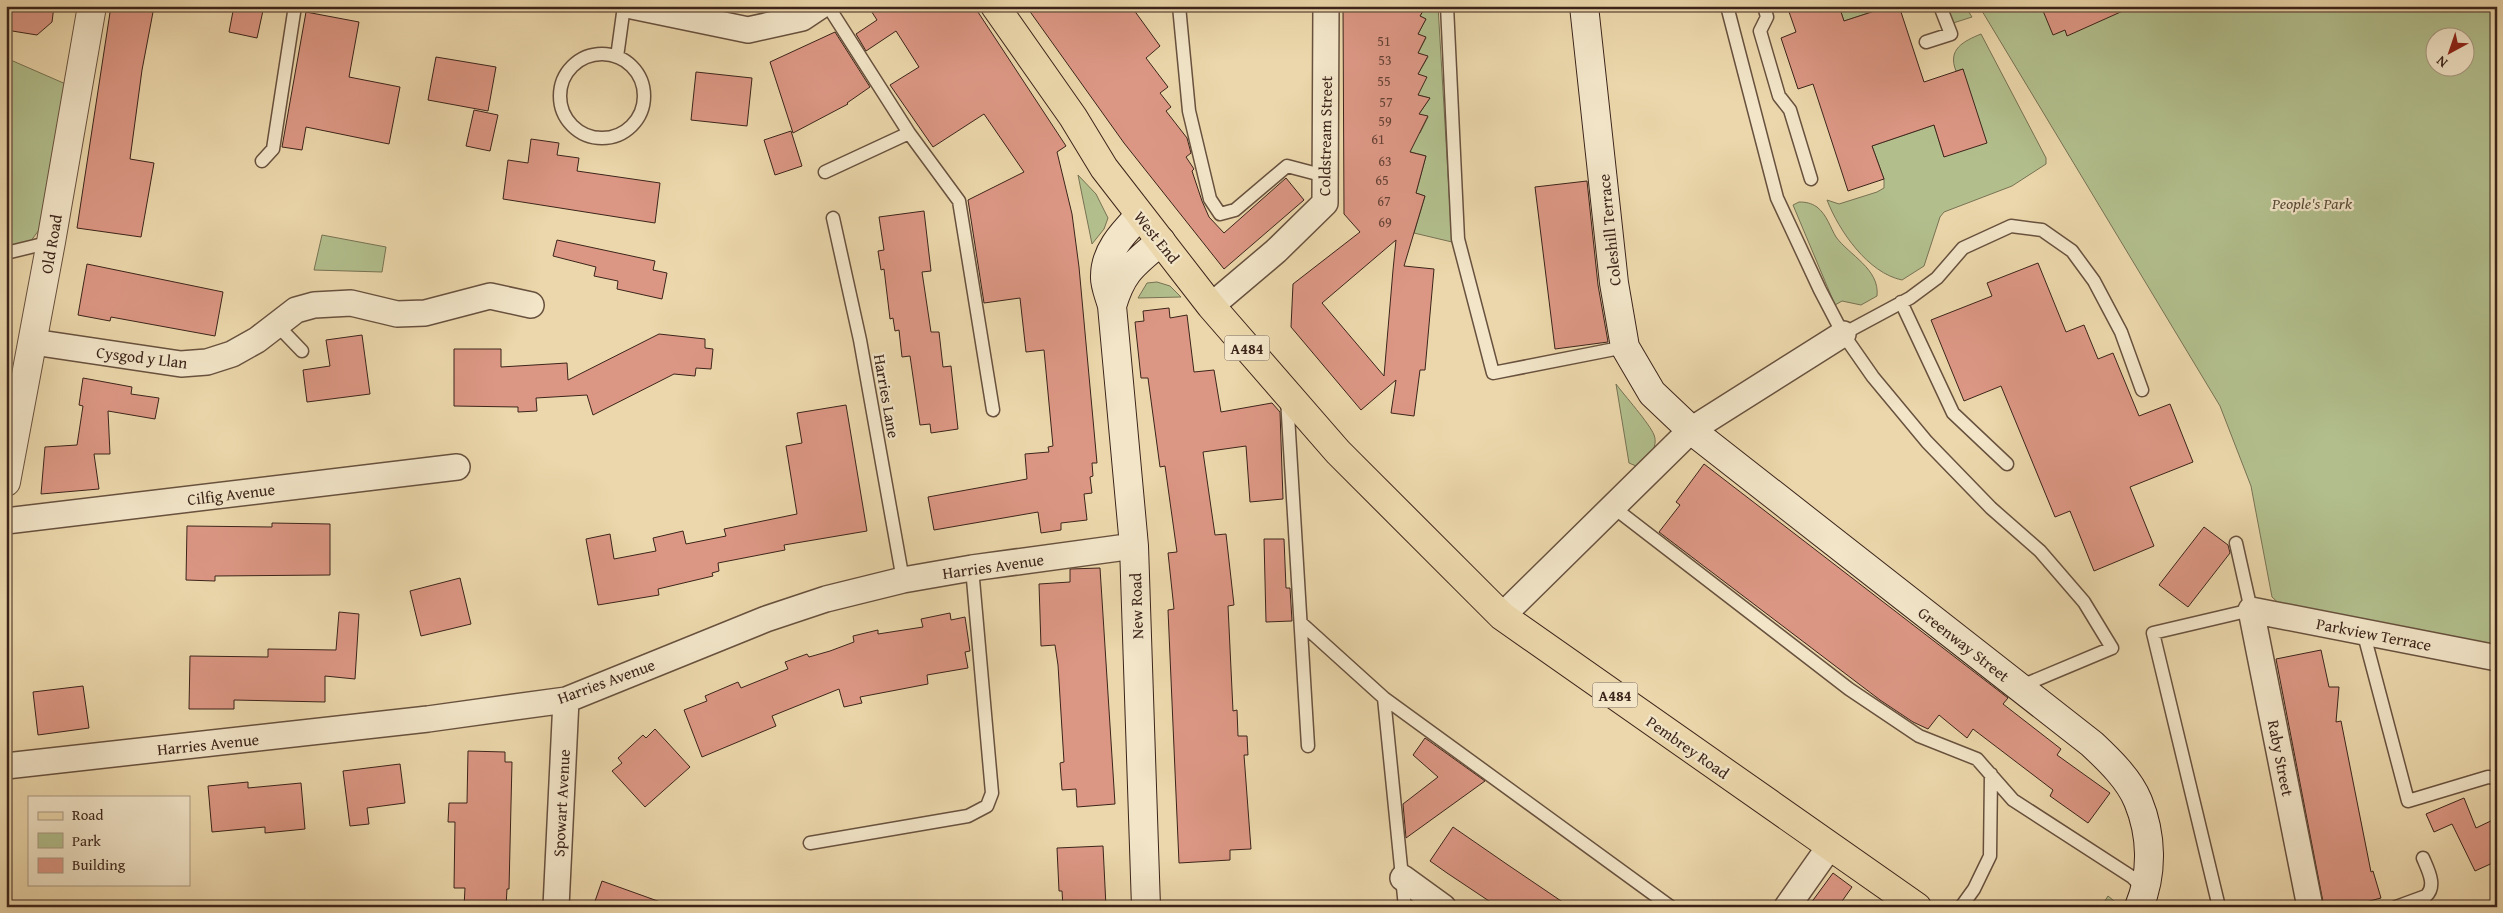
<svg xmlns="http://www.w3.org/2000/svg" width="2503" height="913" font-family="'Gentium Book Plus',serif">
	<style>
		.green { fill: #b2bf8d; stroke: #777254; fill-rule: evenodd }
		.building { fill: #dc9784; stroke: #3c241a; fill-rule: evenodd }
		.lines { fill: none; stroke-linecap: round; stroke-linejoin: round }
		.service-casing { stroke: #68513e; stroke-width: 15 }
		.minor-casing { stroke: #68513e; stroke-width: 28 }
		.tertiary-casing { stroke: #68513e; stroke-width: 30 }
		.secondary-casing { stroke: #3c241a; stroke-width: 30 }
		.primary-casing { stroke: #3c241a; stroke-width: 30 }
		.service { stroke: #f2e5c8; stroke-width: 12 }
		.minor { stroke: #f2e5c8; stroke-width: 25 }
		.tertiary { stroke: #f2e5c8; stroke-width: 28 }
		.secondary { stroke: #f2e5c8; stroke-width: 28 }
		.primary { stroke: #ebd7ab; stroke-width: 28 }
		.labels { text-anchor: middle; dominant-baseline: central; stroke-width: 4.5; stroke-linejoin: round; paint-order: stroke }
		.number-label { font-size: 14px; fill: #644134 }
		.shield { fill: #f2e5c8; stroke: #735e4e; stroke-width: 1 }
		.shield-label { font-size: 15px; font-weight: bold; fill: #3c241a }
		.street-label { font-size: 16px; fill: #3c241a; stroke: #f2e5c8 }
		.park-label { font-size: 16px; font-style: italic; fill: #5a4b37; stroke: #f2e5c8 }
	</style>
	<rect width="100%" height="100%" fill="#ebd7ab"/>
	<filter id="stains"><feTurbulence type="fractalNoise" baseFrequency=".004" numOctaves="4"/><feColorMatrix values="0 0 0 0 .2 0 0 0 0 .09 0 0 0 0 .02 0 0 0 .5 -.17"/></filter>
	<radialGradient id="worn" r=".72"><stop offset=".6" stop-color="#630" stop-opacity="0"/><stop offset="1" stop-color="#630" stop-opacity=".3"/></radialGradient>
	<path class="green" d="M1426 6H1438L1452 242 1414 233 1425 196 1416 193 1426 156 1407 151 1414 132 1420 133 1428 117 1419 114 1430 98 1418 95V74L1428 57 1418 53 1426 38 1418 34 1426 19 1420 16Z
		M1839 6H1890L1844 21Z
		M1943 6H1965L1972 17 1950 24Z
		M1979 6H2497V647L2287 611 2272 597 2251 486 2220 406ZM2436 38H2466V68H2436Z
		M1981 34 2046 158V164L2012 186 1944 212 1940 217 1924 266 1902 280C1868 273 1839 231 1827 200L1839 204 1877 192 1884 188V179L1872 146 1934 125 1944 157 1963 69 1956 71C1947 49 1964 41 1981 34Z
		M6 58 68 85 45 222 30 242 6 251Z
		M1078 175 1096 194 1108 218 1104 229 1092 244Z
		M1799 202C1806 202 1811 203 1817 207 1827 215 1830 227 1836 237 1849 255 1880 269 1877 296L1861 305 1842 301 1835 305 1793 205Z
		M322 235 386 247 382 272 314 270Z
		M1157 282 1170 286 1181 297 1138 298 1147 283Z
		M1616 384C1624 395 1650 424 1654 435 1659 447 1647 461 1636 466L1629 463Z
		M2108 896 2119 905 2120 907H2101Z"/>
	<path class="building" d="M6 6H54L52 22 37 35 6 30Z
		M111 6H125L153 12 142 70 130 159 154 163 141 237 77 228Z
		M234 6H264L257 38 229 32Z
		M868 6H974L1066 146 1057 152 1072 214 1079 267 1097 463H1092L1093 476 1090 477 1092 493 1084 494 1087 520 1061 523V530L1041 533 1038 512 934 530 928 497 1027 479 1025 454 1049 452 1048 447 1053 446 1044 350 1026 352 1020 298 984 303 968 200 1024 172 984 114 933 147 890 85 919 67 896 31 866 51 856 34 877 20Z
		M1026 6H1131L1160 46 1146 58 1168 87 1160 93 1171 107 1166 111 1187 138 1191 153 1186 157 1194 169 1192 171 1202 201 1209 217 1224 233 1286 178 1304 200 1224 269 1124 143Z
		M1343 6H1426L1420 16 1426 19 1418 34 1426 37 1418 53 1428 56 1418 74 1427 77 1418 95 1430 98 1419 114 1428 116 1410 152 1426 156 1416 193 1425 196 1404 266 1434 269 1425 370H1420L1414 416 1391 413 1396 380 1361 410 1291 327 1293 284 1360 232 1344 214ZM1396 240 1393 270 1384 376 1322 303Z
		M1787 6H1839L1844 21 1890 6H1899L1924 82 1963 69 1987 143 1944 157 1934 125 1872 146 1884 179 1848 191 1813 84 1798 89 1781 38 1796 32Z
		M2041 6H2134L2067 36 2065 30 2053 35Z
		M306 12 359 22 349 77 400 87 389 144 306 127 302 150 282 147Z
		M835 32 870 87 847 103 848 104 793 133 770 62Z
		M436 57 496 67 488 111 428 100Z
		M696 72 752 78 747 126 691 120Z
		M474 110 498 115 490 151 466 146Z
		M791 131 802 166 775 175 764 140Z
		M531 139 559 143 557 155 579 158 577 171 660 183 655 223 503 199 508 160 528 163Z
		M1587 181 1598 285 1608 342 1555 349 1535 187Z
		M924 211 931 271 922 272 931 332H939L943 367 951 366 958 429 931 433 930 424 920 425 910 356 902 357 899 330 895 331 893 318 890 319 884 269 881 270 878 251 884 250 879 217Z
		M557 240 655 261 653 270 667 273 662 299 617 289 618 281 594 276 596 267 553 256Z
		M2038 263 2066 332 2084 325 2098 359 2113 353 2139 416 2170 404 2193 462 2130 487 2154 546 2094 571 2070 511 2055 517 2001 386 1964 401 1931 320 1992 296 1987 283Z
		M87 264 223 292 215 336 111 317 110 321 78 315Z
		M1169 308 1170 318 1187 315 1194 372 1214 370 1221 412 1272 403 1280 412 1283 499 1250 502 1246 446 1203 452 1215 535 1226 534 1234 605 1228 606 1233 711 1237 710 1238 736H1247L1248 755H1244L1251 849 1230 850V860L1179 863 1168 610 1174 609 1168 553 1177 552 1165 466 1160 467 1148 378H1141L1135 322 1144 321 1143 311Z
		M659 334 705 339V348L713 349 711 369 696 368 695 376 674 374 593 415 587 395 536 398 537 411 518 412V407L454 406V349H501V367L567 363 568 380Z
		M362 335 370 394 307 402 303 370 330 366 326 340Z
		M83 378 132 387 131 394 159 398 155 419 108 411 110 454H94L99 489 41 494 45 447 77 445 83 406 79 405Z
		M846 405 867 531 784 545 785 550 718 563 719 571 712 573 713 576 658 589 659 595 598 605 586 539 610 534 614 559 656 551 653 538 683 531 686 544 726 536 724 529 797 514 786 446 802 443 797 413Z
		M1704 464 2008 698 2003 704 2061 749 2057 755 2110 793 2088 823 2050 796 2053 790 1973 729 1967 738 1939 715 1928 729 1913 722 1880 700 1659 532 1680 505 1676 502Z
		M272 523 330 524V575L215 576V581L186 580 187 526 272 527Z
		M2204 527 2228 545 2230 553 2188 607 2159 585Z
		M1264 539H1284L1286 588H1290L1292 621 1266 622Z
		M1100 568 1115 804 1077 807 1076 789 1062 790 1060 763 1064 762 1058 665 1055 645 1041 646 1039 584 1070 582V569Z
		M460 578 471 624 421 636 410 591Z
		M339 612 359 614 355 679 325 676V702L234 700V709H189L190 656 268 657V649L336 650Z
		M950 613 951 620 965 617 970 651 965 652 968 668 927 675 928 684 860 697 862 703 844 707 839 689 772 716 776 726 702 757 684 710 707 701 705 696 738 682 741 688 788 669 785 662 807 654 809 657 830 651 854 642 853 636 878 630V634L923 627 921 619Z
		M2321 650 2329 687H2339L2336 722 2341 721 2371 872 2373 871 2381 898 2347 907H2324L2276 659Z
		M83 686 89 728 38 735 33 692Z
		M655 729 690 767 645 807 612 771 622 763 618 758 643 735 646 738Z
		M1425 738 1485 781 1406 838 1403 804 1438 777 1413 755Z
		M468 751 505 752V762H512L509 889H507L506 907H464L465 888H454L455 822H448L449 803H467Z
		M400 764 405 803 367 808 369 824 350 826 343 771Z
		M248 782V788L301 783 305 829 265 833V827L212 832 208 786Z
		M2464 798 2476 828 2497 818V861L2475 871 2452 824 2434 832 2426 814Z
		M1453 827 1508 865 1570 907H1498L1447 873 1430 861Z
		M1103 846 1106 907H1063L1062 891H1059L1057 848Z
		M1833 873 1852 887 1838 907H1808Z
		M602 881 666 904V907H593Z"/>
	<g class="lines">
		<defs>
			<path id="service" d="M828 6 909 133 959 201 993 410
				M1179 6 1189 111 1210 199 1220 214 1235 210 1287 166 1325 176
				M1447 6 1458 239 1493 373 1625 347
				M1727 6 1777 198 1820 290 1843 334 1873 377 1927 442 1991 508 2040 551 2084 602 2112 648 2019 687
				M1764 6 1767 17 1760 31 1779 96 1790 110 1811 179
				M1926 42 1951 34 1940 6
				M560 96a42 42 0 1 1 84 0a42 42 0 1 1-84 0Z
				M617 57 624 6
				M262 161 273 149 295 6
				M825 172 909 133
				M833 218 860 340 903 580
				M6 253 51 242
				M1901 302 1953 413 2007 464
				M277 325 302 351
				M1843 334 1910 298 1937 278 1963 248 2011 226 2042 230 2072 251 2094 281 2121 332 2142 390
				M1287 399 1308 746
				M1613 507 1849 689 1919 736 1977 759 2013 800 2132 877 2146 891
				M1301 623 1384 698 1671 907
				M2363 631 2408 801 2488 777 2497 778
				M1384 698 1405 907
				M810 843 968 816 987 806 992 793 972 568
				M1961 907 1974 889 1990 856 1991 774
				M2219 907 2153 633 2251 610 2236 543
				M2396 907 2426 896C2437 886 2428 870 2423 858"/>
			<path id="minor" d="M632 6 748 30 802 18 820 6
				M1211 306 1276 251 1325 203 1326 6
				M33 342 181 364 207 362 232 354 257 340 296 310 314 305 351 303 397 314 425 313 490 296 531 305
				M6 521 457 467
				M1502 616 1691 430 1843 334
				M6 766 428 719 566 700 766 619 826 599 903 580 972 568 1134 546
				M1403 878 1443 907
				M556 907 566 700
				M1787 907 1830 846
				M2310 907 2251 610 2497 658"/>
			<path id="tertiary" d="M6 482 51 242 92 6"/>
			<path id="secondary" d="M1584 6 1614 283 1625 347 1652 393 1691 430 2092 744C2109 760 2129 779 2138 801 2152 835 2153 873 2139 907
				M1139 216C1123 233 1105 251 1105 276 1104 285 1110 297 1112 306L1134 546 1146 907
				M1112 306C1122 271 1134 264 1161 241"/>
			<path id="primary" d="M995 6 1073 117 1104 168 1211 306 1338 452 1502 616 1917 907"/>
		</defs>
		<use href="#service" class="service-casing"/>
		<use href="#minor" class="minor-casing"/>
		<use href="#tertiary" class="tertiary-casing"/>
		<use href="#secondary" class="secondary-casing"/>
		<use href="#primary" class="primary-casing"/>
		<use href="#service" class="service"/>
		<use href="#minor" class="minor"/>
		<use href="#tertiary" class="tertiary"/>
		<use href="#secondary" class="secondary"/>
		<use href="#primary" class="primary"/>
	</g>
	<g class="labels">
		<g class="number-label">
			<text x="1384" y="41">51</text>
			<text x="1385" y="60">53</text>
			<text x="1384" y="81">55</text>
			<text x="1386" y="102">57</text>
			<text x="1385" y="121">59</text>
			<text x="1378" y="139">61</text>
			<text x="1385" y="161">63</text>
			<text x="1382" y="180">65</text>
			<text x="1384" y="201">67</text>
			<text x="1385" y="222">69</text>
		</g>
		<g class="shield">
			<rect x="1224.5" y="335.5" width="45" height="25" rx="4"/>
			<rect x="1592.5" y="682.5" width="45" height="25" rx="4"/>
		</g>
		<g class="shield-label">
			<text x="1247" y="348">A484</text>
			<text x="1615" y="695">A484</text>
		</g>
		<g class="street-label">
			<text transform="translate(1325 136) rotate(-89)">Coldstream Street</text>
			<text transform="translate(1609 230) rotate(-96)">Coleshill Terrace</text>
			<text transform="translate(1157 237) rotate(51)">West End</text>
			<text transform="translate(51 244) rotate(-80)">Old Road</text>
			<text transform="translate(142 357) rotate(7)">Cysgod y Llan</text>
			<text transform="translate(887 396) rotate(80)">Harries Lane</text>
			<text transform="translate(231 494) rotate(-7)">Cilfig Avenue</text>
			<text transform="translate(993 566) rotate(-8)">Harries Avenue</text>
			<text transform="translate(1136 606) rotate(-92)">New Road</text>
			<text transform="translate(2374 634) rotate(11)">Parkview Terrace</text>
			<text transform="translate(1964 644) rotate(38)">Greenway Street</text>
			<text transform="translate(606 681) rotate(-20)">Harries Avenue</text>
			<text transform="translate(208 744) rotate(-6)">Harries Avenue</text>
			<text transform="translate(1688 747) rotate(35)">Pembrey Road</text>
			<text transform="translate(2281 758) rotate(79)">Raby Street</text>
			<text transform="translate(561 803) rotate(-87)">Spowart Avenue</text>
		</g>
		<g class="park-label">
			<text x="2312" y="203">People's Park</text>
		</g>
	</g>
	<rect width="2503" height="913" fill="none" stroke="#ebd7ab" stroke-width="25"/>
	<rect x="8" y="8" width="2488" height="898" fill="none" stroke="#3c241a" stroke-width="2.5"/>
	<rect x="12" y="12" width="2478" height="888" fill="none" stroke="#3c241a"/>
	<rect x="28" y="796" width="162" height="90" fill="#f2e5c8" stroke="#a99882"/>
	<rect x="38" y="812" width="25" height="8" fill="#ebd7ab" stroke="#a99882"/>
	<text x="72" y="820" font-size="15" fill="#3c241a">Road</text>
	<rect x="38" y="833" width="25" height="15" fill="#b2bf8d" stroke="#a99882"/>
	<text x="72" y="846" font-size="15" fill="#3c241a">Park</text>
	<rect x="38" y="858" width="25" height="15" fill="#dc9784" stroke="#a99882"/>
	<text x="72" y="870" font-size="15" fill="#3c241a">Building</text>
	<g transform="translate(2450 52) rotate(220)"><circle r="24" fill="#f2e5c8" stroke="#a99882"/>
	<path d="M0-4L9 19L0 12L-9 19Z" fill="#8f2418"/>
	<text y="-8" font-size="14" font-weight="bold" text-anchor="middle" fill="#3c241a">N</text>
	</g>
	<rect width="100%" height="100%" filter="url(#stains)"/>
	<rect width="100%" height="100%" fill="url(#worn)"/>
</svg>
